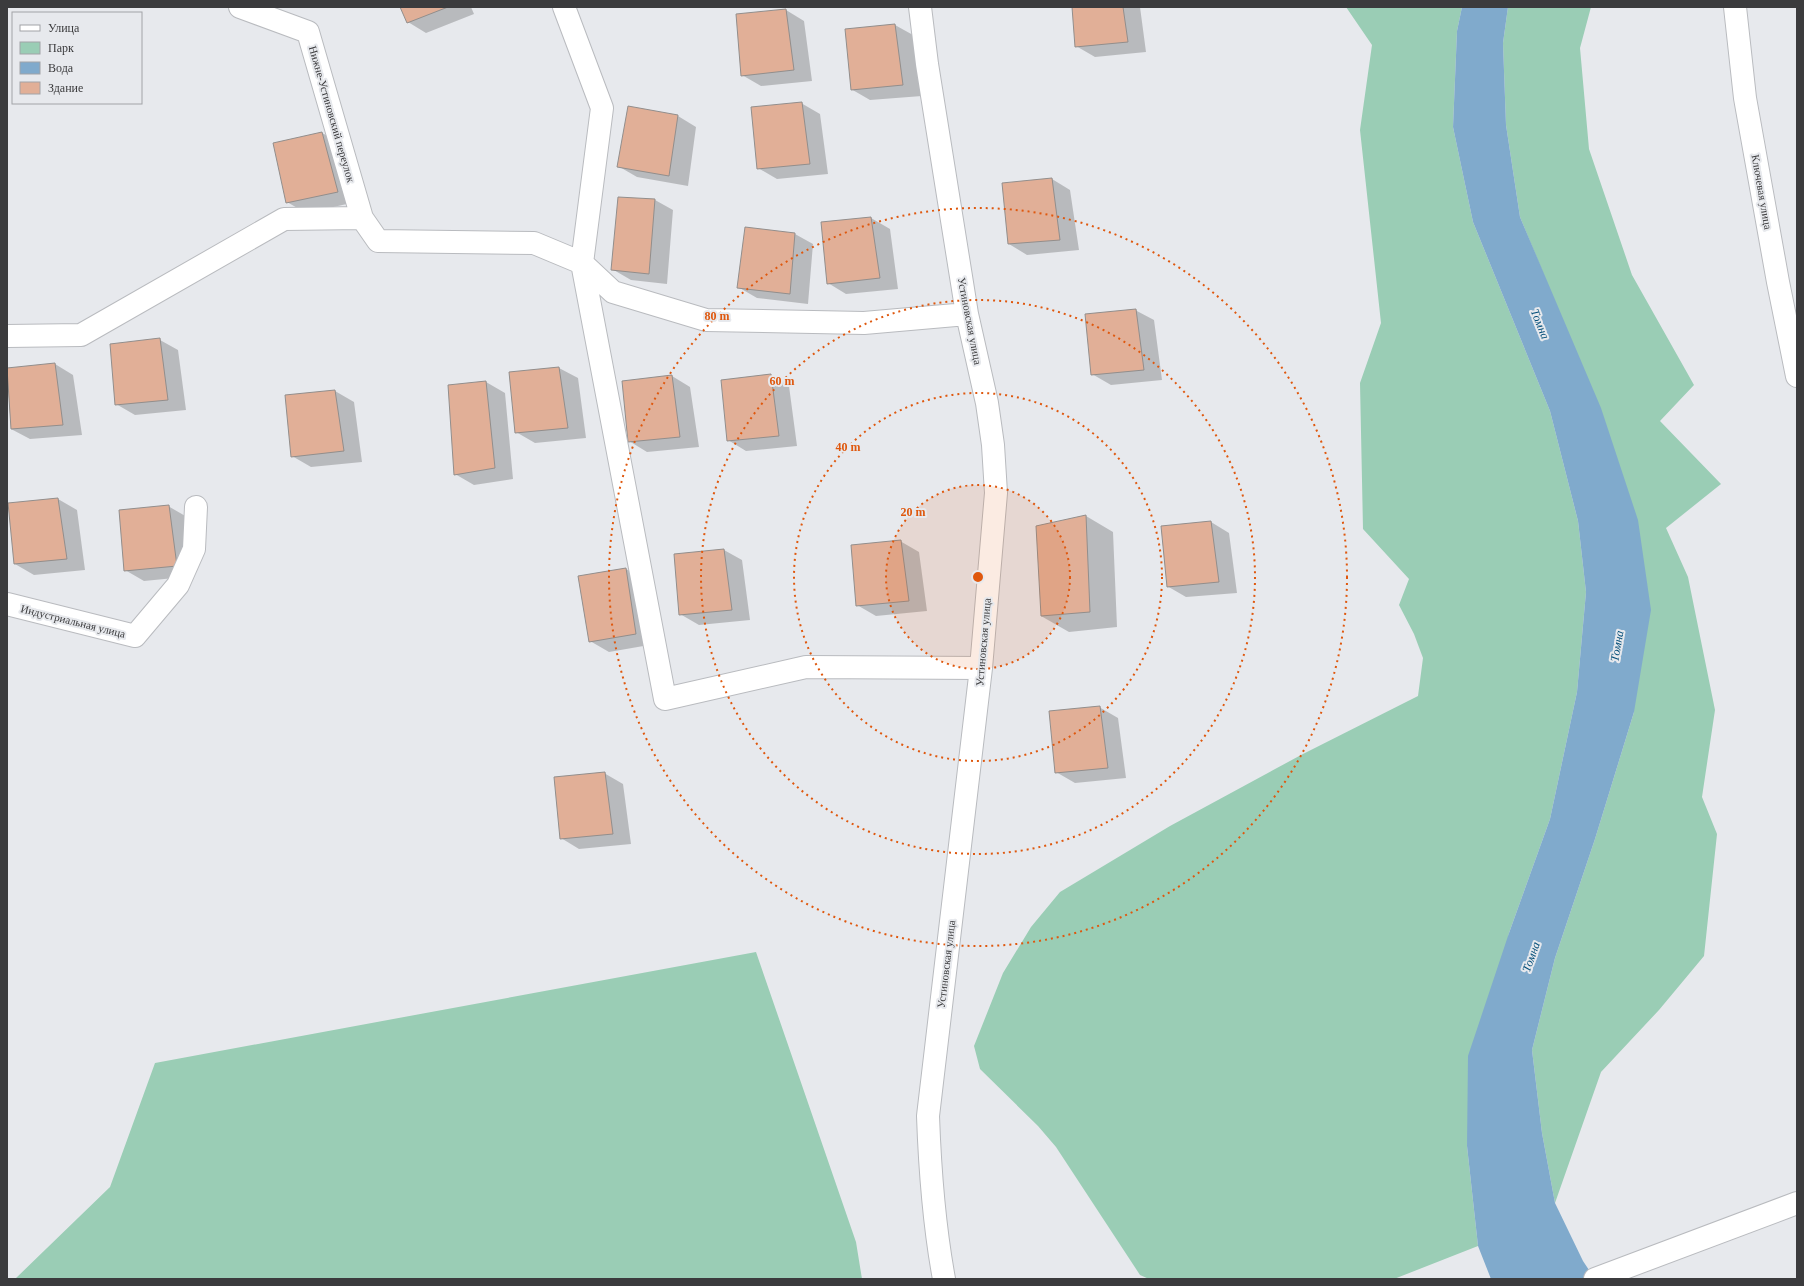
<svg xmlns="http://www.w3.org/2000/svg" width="1804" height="1286" font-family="'Times New Roman',serif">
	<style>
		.green { fill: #9acdb5 }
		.water { fill: #80aacc }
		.shadow { fill: #0003 }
		.building { fill: #e1af97; stroke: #928e8c }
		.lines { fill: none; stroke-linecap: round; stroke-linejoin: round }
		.minor-casing { stroke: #b9bbbf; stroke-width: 24 }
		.minor { stroke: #fff; stroke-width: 22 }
		.ring { fill: none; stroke: #df580e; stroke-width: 2; stroke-dasharray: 2 4 }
		.labels { text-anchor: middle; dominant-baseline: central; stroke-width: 4; stroke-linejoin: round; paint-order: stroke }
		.street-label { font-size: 11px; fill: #3b3b3d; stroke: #e7e9ed }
		.water-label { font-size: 12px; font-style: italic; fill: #034e79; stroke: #e7e9ed }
		.centre { fill: #df580e; stroke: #e7e9ed; stroke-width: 2 }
		.ring-label { font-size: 12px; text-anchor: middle; font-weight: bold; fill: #df580e; stroke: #e7e9ed; stroke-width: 4; stroke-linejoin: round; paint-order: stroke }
	</style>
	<rect width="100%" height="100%" fill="#e7e9ed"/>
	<path class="green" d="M1346 7H1462L1457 31 1453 127 1473 222 1550 411 1578 521 1586 592 1577 692 1550 819 1509 933 1467 1146 1478 1246 1394 1279H1149L1140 1275 1056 1147 1038 1126 980 1069 974 1046 1003 973 1031 927 1060 892 1170 826 1301 755 1418 696 1423 658 1414 634 1399 605 1409 579 1363 529 1360 383 1381 323 1360 130 1372 45Z
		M1508 7H1591L1580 48 1589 149 1632 275 1694 385 1660 421 1721 484 1666 528 1688 577 1715 710 1702 797 1717 834 1704 956 1659 1010 1601 1072 1555 1203 1542 1133 1532 1050 1555 958 1595 839 1634 712 1546 280 1520 217 1506 125 1503 43Z
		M756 952 856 1242 862 1279H15L110 1187 155 1063Z"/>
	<path class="water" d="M1462 7H1508L1503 43 1506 125 1520 217 1601 408 1638 520 1651 610 1634 712 1595 839 1555 958 1532 1050 1542 1133 1555 1203 1583 1261 1595 1279H1491L1478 1246 1467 1146 1468 1056 1509 933 1550 819 1577 692 1586 592 1578 521 1550 411 1473 222 1453 127 1457 31Z"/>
	<path class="shadow" d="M402 7H471L474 14 426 33 408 22Z
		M1073 7H1140L1146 52 1095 57 1076 46Z
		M786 10 804 21 812 81 761 86 742 75Z
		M895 25 913 35 922 96 870 100 851 89Z
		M801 103 820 114 828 174 777 179 758 168Z
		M678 116 696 127 688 186 637 177 618 166Z
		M322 133 341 143 356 202 306 213 287 202 274 144Z
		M1052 179 1070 190 1079 250 1027 255 1009 244Z
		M619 198 655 200 673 210 667 284 631 280 612 269Z
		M871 218 890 229 898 289 846 294 828 283Z
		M795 234 813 244 808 304 757 298 738 287Z
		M1135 310 1154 320 1162 380 1111 385 1092 374Z
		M160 340 178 350 186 410 135 415 116 404Z
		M55 364 73 375 82 435 30 439 11 429 7 369Z
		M559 368 578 378 586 438 535 443 516 432 510 373Z
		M771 375 789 386 797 446 746 451 728 440Z
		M672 376 690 387 699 447 647 452 629 441Z
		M486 382 505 393 513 479 474 485 455 474Z
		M335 391 354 402 362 462 311 467 292 456Z
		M58 499 77 510 85 570 34 575 15 564 9 504Z
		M168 506 187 517 195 576 144 581 125 570Z
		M1086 516 1113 532 1117 627 1069 632 1041 616Z
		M1211 522 1229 533 1237 593 1186 597 1167 586Z
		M900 541 919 552 927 611 876 616 857 605Z
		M724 550 742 560 750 620 699 625 680 614Z
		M626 569 644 579 655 644 609 652 590 641Z
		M1099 707 1118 718 1126 778 1075 783 1056 772Z
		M604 773 623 784 631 844 579 849 561 838Z"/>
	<path class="building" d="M400 7H448L407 23Z
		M1072 7H1123L1128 42 1075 47Z
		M786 9 794 70 741 76 736 14Z
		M895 24 903 85 851 90 845 29Z
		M802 102 810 164 757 169 751 107Z
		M628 106 678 115 669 176 617 167Z
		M322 132 338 192 286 203 273 143Z
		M1052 178 1060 240 1008 244 1002 183Z
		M618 197 655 199 649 274 611 270Z
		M871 217 880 278 827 284 821 222Z
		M745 227 795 233 790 294 737 288Z
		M1136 309 1144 370 1091 375 1085 314Z
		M160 338 168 400 115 405 110 344Z
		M55 363 63 425 11 429 7 368Z
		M559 367 568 428 515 433 509 372Z
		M771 374 779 436 727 441 721 380Z
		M672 375 680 437 628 442 622 381Z
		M486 381 495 468 454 475 448 385Z
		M335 390 344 451 291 457 285 395Z
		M58 498 67 559 14 564 8 503Z
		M169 505 177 566 124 571 119 510Z
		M1086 515 1090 612 1041 616 1036 526Z
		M1211 521 1219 582 1167 587 1161 526Z
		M901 540 909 601 856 606 851 545Z
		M724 549 732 610 679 615 674 554Z
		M626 568 636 634 589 642 578 576Z
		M1100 706 1108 768 1055 773 1049 711Z
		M605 772 613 834 560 839 554 777Z"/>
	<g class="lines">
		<defs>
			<path id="minor" d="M240 7 308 32 362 218 378 241 534 243 582 263 613 292 706 320 864 323 967 314
				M564 7 602 108 582 263 665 699 806 667 981 668
				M920 7 927 64 967 314 987 403 993 445 996 493 981 668 928 1116C930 1172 934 1225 944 1279
				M1735 7 1745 98 1778 282 1797 376
				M7 336 81 335 284 219 362 218
				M7 604 135 636 178 585 194 549 196 507
				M1595 1279 1797 1203"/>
		</defs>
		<use href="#minor" class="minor-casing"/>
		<use href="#minor" class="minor"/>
	</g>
	<circle cx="978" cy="577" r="92" fill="#df580e" fill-opacity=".12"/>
	<g class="ring">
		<circle cx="978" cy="577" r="92"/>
		<circle cx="978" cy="577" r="184"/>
		<circle cx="978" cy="577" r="277"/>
		<circle cx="978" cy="577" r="369"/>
	</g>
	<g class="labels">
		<g class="street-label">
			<text transform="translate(332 114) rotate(74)">Нижне-Устиновский переулок</text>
			<text transform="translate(1762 192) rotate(80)">Ключевая улица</text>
			<text transform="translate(970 321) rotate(79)">Устиновская улица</text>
			<text transform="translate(73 621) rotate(14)">Индустриальная улица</text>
			<text transform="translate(983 642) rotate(-85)">Устиновская улица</text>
			<text transform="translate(946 964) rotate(-83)">Устиновская улица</text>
		</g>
		<g class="water-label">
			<text transform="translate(1540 324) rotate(68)">Томна</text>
			<text transform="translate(1617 646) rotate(-80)">Томна</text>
			<text transform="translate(1531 957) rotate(-70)">Томна</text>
		</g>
	</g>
	<circle cx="978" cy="577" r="6" class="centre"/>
	<g class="ring-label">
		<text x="717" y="320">80 m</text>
		<text x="782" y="385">60 m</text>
		<text x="848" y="451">40 m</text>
		<text x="913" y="516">20 m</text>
	</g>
	<rect width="1804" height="1286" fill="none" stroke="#3b3b3d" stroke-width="16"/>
	<rect x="12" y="12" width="130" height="92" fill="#e7e9ed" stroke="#a2a3a7"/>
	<rect x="20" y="25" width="20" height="6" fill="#ffffff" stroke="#a2a3a7"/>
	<text x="48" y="32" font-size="12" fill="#3b3b3d">Улица</text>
	<rect x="20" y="42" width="20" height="12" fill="#9acdb5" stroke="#a2a3a7"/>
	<text x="48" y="52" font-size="12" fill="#3b3b3d">Парк</text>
	<rect x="20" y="62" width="20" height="12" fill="#80aacc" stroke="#a2a3a7"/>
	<text x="48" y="72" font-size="12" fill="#3b3b3d">Вода</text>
	<rect x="20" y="82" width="20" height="12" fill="#e1af97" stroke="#a2a3a7"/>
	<text x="48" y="92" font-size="12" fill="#3b3b3d">Здание</text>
</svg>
